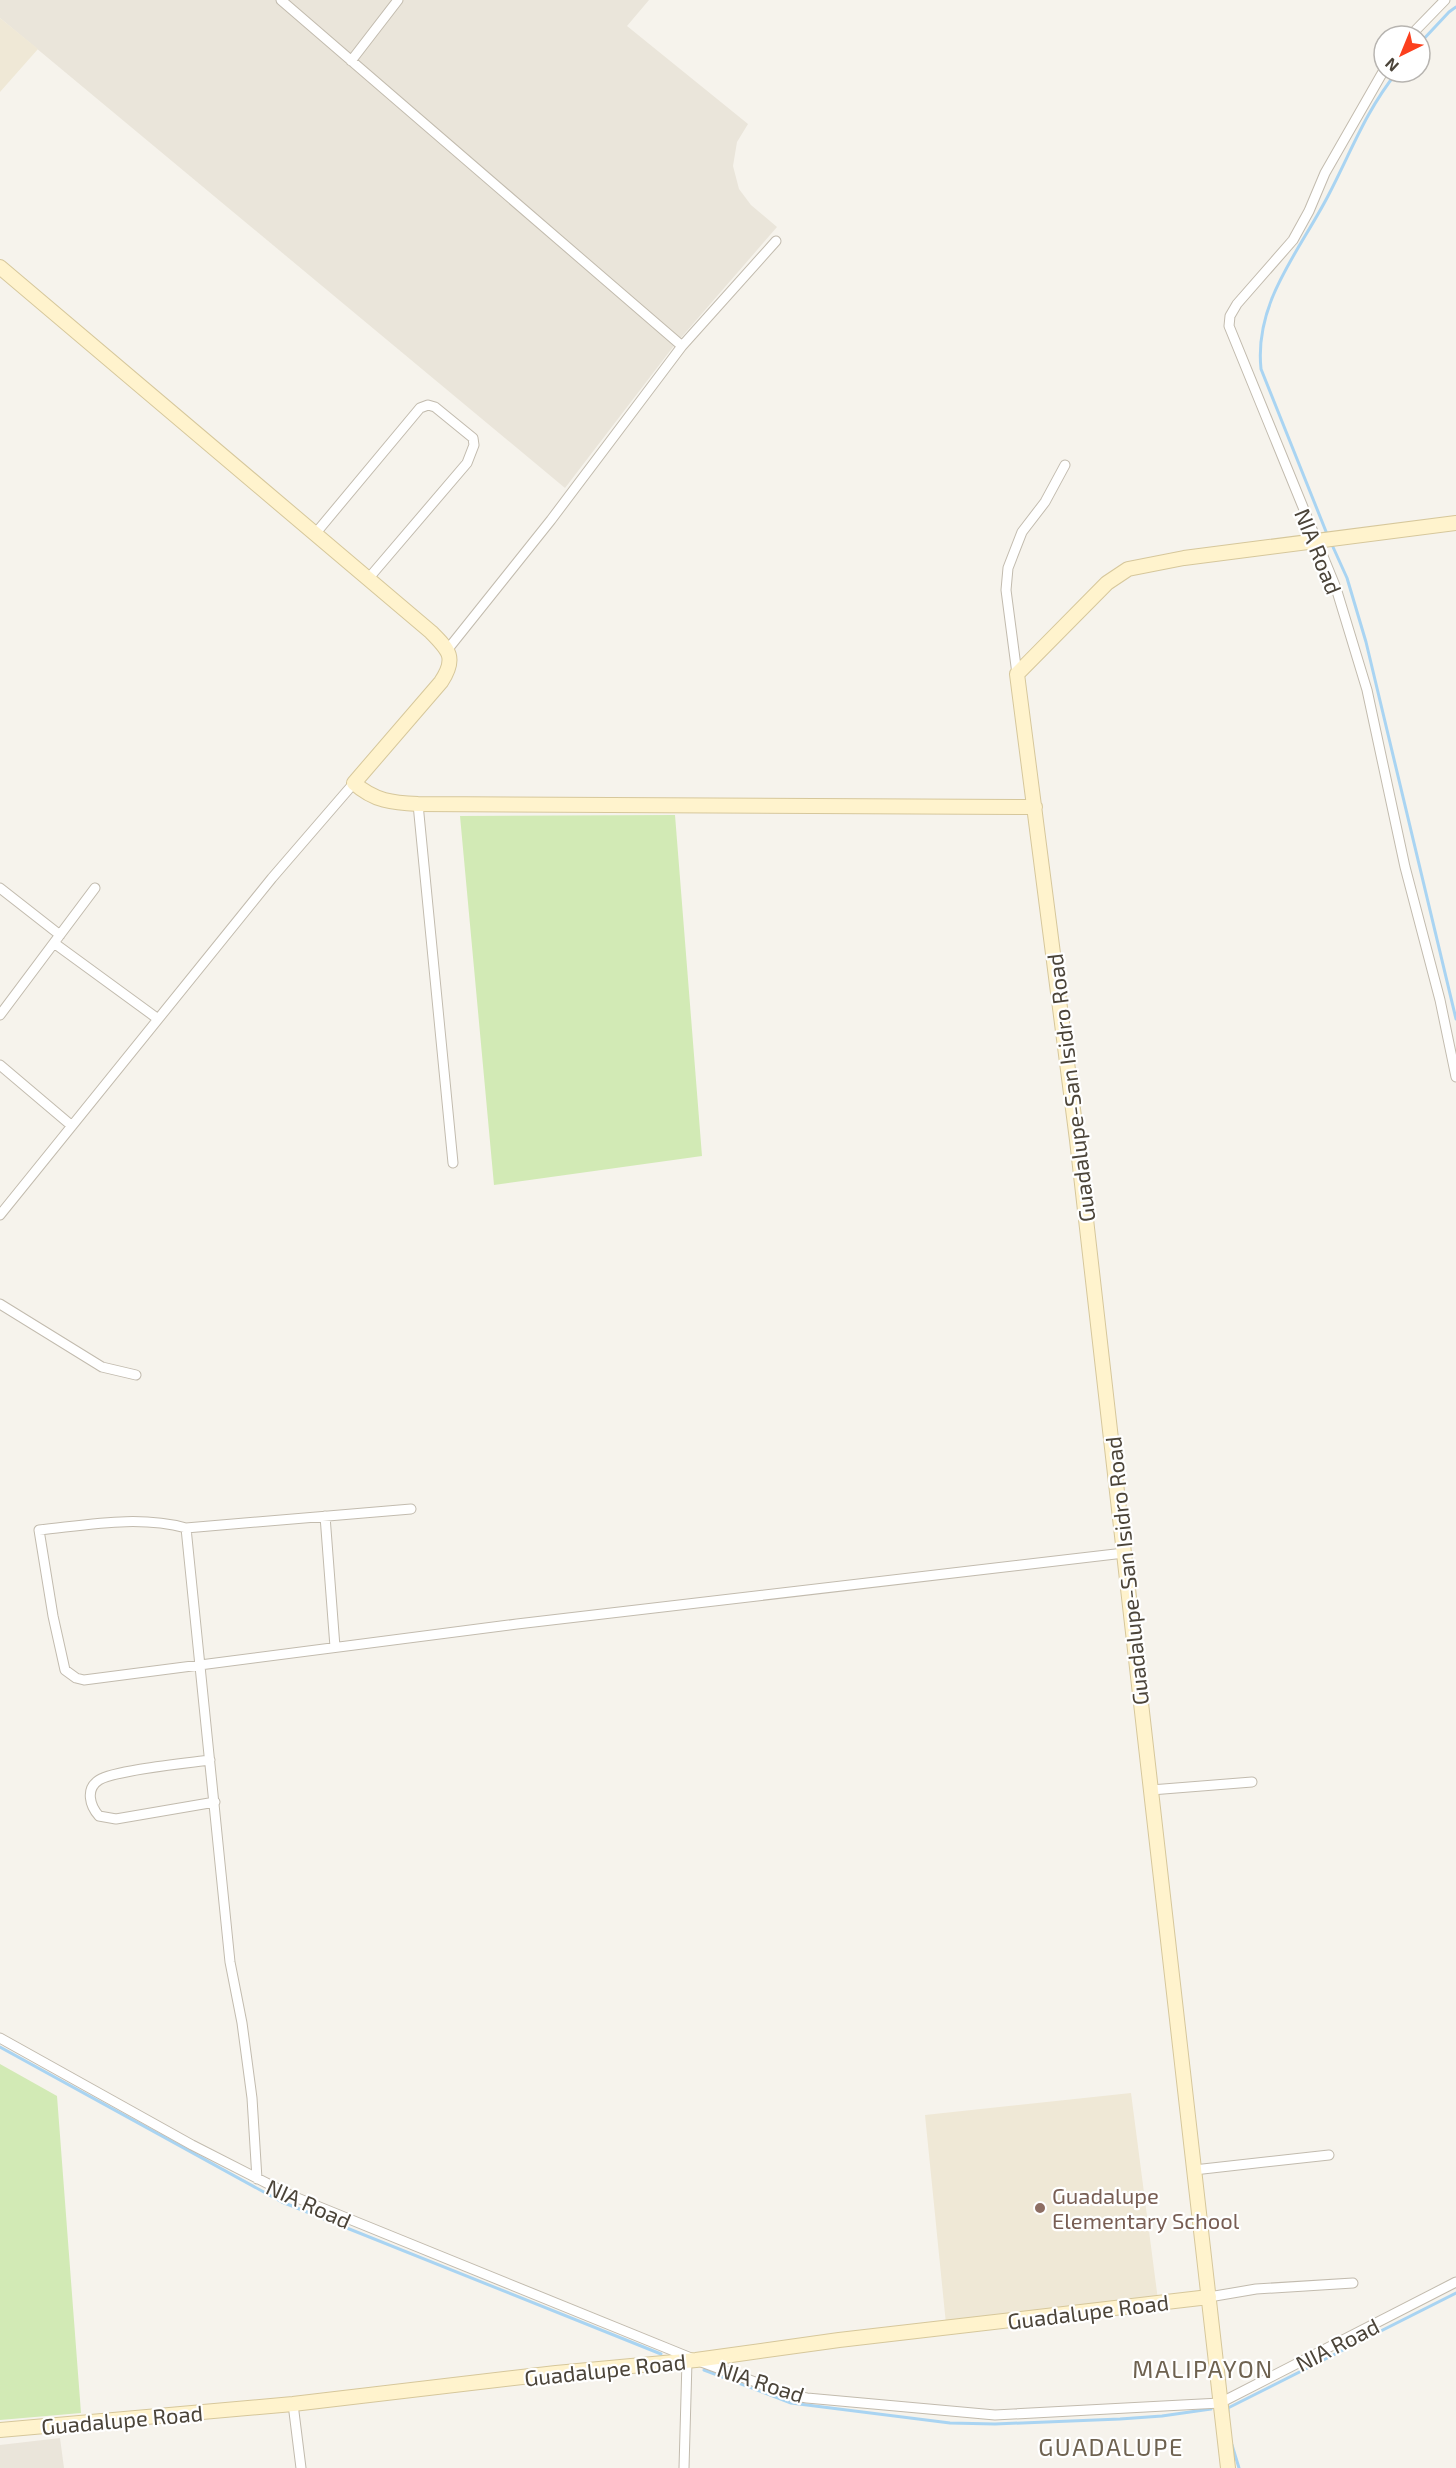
<svg xmlns="http://www.w3.org/2000/svg" width="1456" height="2468" font-family="'Exo 2',sans-serif">
	<style>
		.residential { fill: #eae5da }
		.education { fill: #efe8d6 }
		.green { fill: #d2eab5 }
		.lines { fill: none; stroke-linecap: round; stroke-linejoin: round }
		.stream { stroke: #a9d4f2; stroke-width: 3 }
		.street-casing { stroke: #c2bbae; stroke-width: 11 }
		.secondary-casing { stroke: #d6c79b; stroke-width: 16 }
		.street { stroke: #fff; stroke-width: 9 }
		.secondary { stroke: #fff3cd; stroke-width: 14 }
		.education-dot { fill: #8d6e63; stroke: #fff; stroke-width: 2 }
		.labels { text-anchor: middle; dominant-baseline: central; stroke-width: 4.5; stroke-linejoin: round; paint-order: stroke }
		.street-label { font-size: 22px; fill: #4b4439; stroke: #fff }
		.education-label { font-size: 22px; fill: #785e54; stroke: #fff; text-anchor: start }
		.neighbourhood-label { font-size: 24px; letter-spacing: 1.5px; fill: #6e6250; stroke: #fff }
	</style>
	<rect width="100%" height="100%" fill="#f6f3ec"/>
	<path class="residential" d="M0 0H649L627 26 748 124 737 142 733 166 739 189 751 205 777 227 673 347 565 488 0 18Z
		M60 2438 64 2468H0V2445Z"/>
	<path class="education" d="M0 18 38 49 0 92Z
		M1131 2093 1158 2300 946 2324 925 2115Z"/>
	<path class="green" d="M675 815 702 1156 494 1185 460 816Z
		M0 2064 57 2096 81 2413 0 2420Z"/>
	<g class="lines">
		<path class="stream" d="M1420 43 1449 12 1456 7
			M1327 534 1261 369C1254 302 1299 252 1328 196 1351 152 1365 112 1397 72
			M1333 547 1347 578 1366 642 1456 1019
			M0 2047 282 2202 661 2354
			M704 2370 791 2403 950 2423 995 2424 1120 2419 1162 2416 1211 2409
			M1228 2412V2408L1456 2293
			M1232 2445 1239 2468"/>
		<defs>
			<path id="street" d="M281 0 682 346
				M1410 36 1445 0
				M351 61 398 0
				M1384 70 1325 173 1309 211 1293 240 1237 304 1230 316 1229 326 1336 588 1367 690 1405 867 1440 1000 1456 1077
				M315 534 420 408 428 405 435 407 473 438 474 445 467 463 368 579
				M448 649 551 520 682 346 776 241
				M1017 674 1006 590 1008 568 1022 532 1045 502 1065 465
				M418 804 453 1163
				M0 888 60 935
				M54 943 158 1019
				M0 1015 95 888
				M0 1065 72 1126
				M0 1215 272 878 354 783
				M0 1304 102 1367 136 1375
				M411 1509 186 1528C138 1515 88 1525 39 1530L53 1616 65 1670 76 1678 84 1680 517 1624 1124 1553
				M325 1516 335 1647
				M186 1528 230 1962 242 2023 252 2098 257 2179
				M210 1760C188 1763 115 1770 99 1780 85 1789 90 1806 99 1816L116 1819 215 1802
				M1151 1790 1252 1782
				M0 2038 192 2145 290 2195 696 2360 790 2395 807 2398 995 2415 1220 2403 1456 2282
				M1194 2170 1329 2155
				M1209 2297 1256 2289 1353 2283
				M293 2404 301 2468
				M684 2468 687 2361"/>
			<path id="secondary" d="M0 267 431 632C449 650 457 658 441 682L354 783C374 801 393 803 418 804L1035 807
				M0 2430 293 2404 556 2373 696 2360 839 2340 1209 2297
				M1228 2468 1077 1140 1017 674 1107 583 1128 569 1184 558 1456 523"/>
		</defs>
		<use href="#street" class="street-casing"/>
		<use href="#secondary" class="secondary-casing"/>
		<use href="#street" class="street"/>
		<use href="#secondary" class="secondary"/>
	</g>
	<circle class="education-dot" cx="1040" cy="2208" r="6"/>
	<g class="labels">
		<g class="street-label">
			<text transform="translate(1319 551) rotate(68)">NIA Road</text>
			<text transform="translate(1070 1088) rotate(-97)">Guadalupe-San Isidro Road</text>
			<text transform="translate(1126 1571) rotate(-96)">Guadalupe-San Isidro Road</text>
			<text transform="translate(309 2203) rotate(24)">NIA Road</text>
			<text transform="translate(1088 2311) rotate(-7)">Guadalupe Road</text>
			<text transform="translate(1337 2344) rotate(-27)">NIA Road</text>
			<text transform="translate(605 2369) rotate(-6)">Guadalupe Road</text>
			<text transform="translate(761 2381) rotate(18)">NIA Road</text>
			<text transform="translate(122 2419) rotate(-5)">Guadalupe Road</text>
		</g>
		<g class="education-label">
			<text x="1052" y="2195">Guadalupe<tspan x="1052" dy="25">Elementary School</tspan></text>
		</g>
		<g class="neighbourhood-label">
			<text x="1203" y="2368">MALIPAYON</text>
			<text x="1111" y="2446">GUADALUPE</text>
		</g>
	</g>
	<g transform="translate(1402 54) rotate(223)"><circle r="28" fill="#ffffff" stroke="#b7b4b0" stroke-width="1.5"/>
	<path d="M0-4.5L10 22L0 15L-10 22Z" fill="#fc3f1d"/>
	<text y="-9" font-size="16" font-weight="bold" text-anchor="middle" fill="#4b4439">N</text>
	</g>
</svg>
